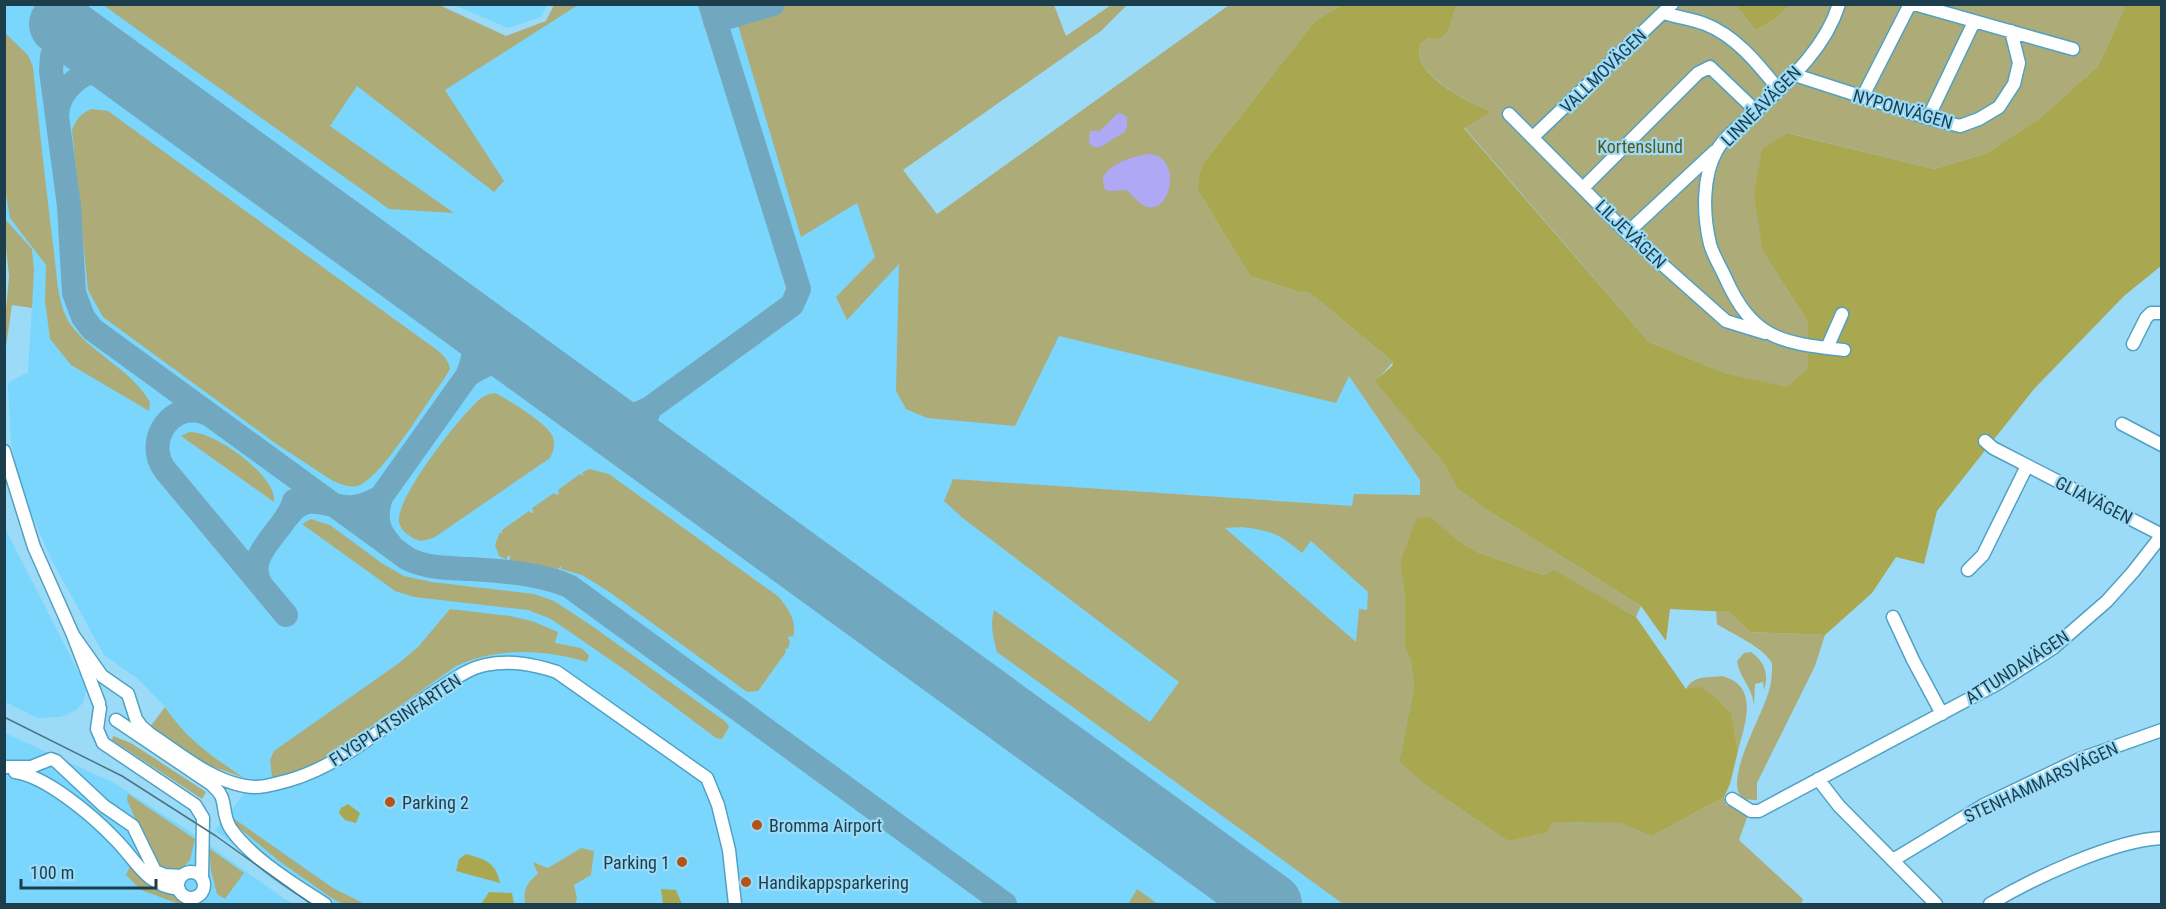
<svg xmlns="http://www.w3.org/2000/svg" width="2166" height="909" font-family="'Roboto Condensed',sans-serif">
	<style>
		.built { fill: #7ad6fd }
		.green { fill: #adac78; fill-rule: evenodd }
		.forest { fill: #a9a750 }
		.water { fill: #afa8f5 }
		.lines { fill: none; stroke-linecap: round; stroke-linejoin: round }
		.taxiway { stroke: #72a8bf; stroke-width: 24 }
		.runway { stroke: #72a8bf; stroke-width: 62 }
		.minor-casing { stroke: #50a1c3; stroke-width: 15 }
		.minor { stroke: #fff; stroke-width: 12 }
		.tram { stroke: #487487; stroke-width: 1.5 }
		.poi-dot { fill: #b55314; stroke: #9cdbf7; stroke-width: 2 }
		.labels { text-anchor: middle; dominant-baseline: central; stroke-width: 4.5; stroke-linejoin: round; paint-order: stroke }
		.street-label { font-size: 18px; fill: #1c3e4c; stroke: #9cdbf7 }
		.park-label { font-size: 18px; fill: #5b5919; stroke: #9cdbf7 }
		.poi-label { font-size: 18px; fill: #1c3e4c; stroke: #9cdbf7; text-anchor: start }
	</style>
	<rect width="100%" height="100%" fill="#9cdbf7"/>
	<path class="built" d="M4 5H439L506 36 546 21 554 5H828L912 260 1349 376 1420 480V511L1739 904H313L295 894 215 830 256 779 244 778 200 747 181 729 165 707 139 680 104 655 51 559 21 489 11 442 8 385 9 382 28 372 34 270 32 249 5 219V213Z
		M454 5H547L541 17 508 28Z
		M5 528 81 677 86 691 83 703 76 710 61 717 37 718 5 702Z
		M5 733 114 783 189 831 292 904H5Z"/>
	<path class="green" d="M2115 4 2125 7 2098 66 2040 118 1987 153 1934 169 1789 133 1763 252 1808 322V368L1787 388 1725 373 1649 342 1464 127 1492 111C1472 105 1420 77 1419 53 1419 50 1420 47 1421 43L1429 38 1448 31 1457 5H1735L1756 30 1774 20 1790 5Z
		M103 5H439L506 36 546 21 554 5H578L445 90 504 181 494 192 357 86 330 126 454 213 389 209Z
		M732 5H1054L1066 36 1111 5H1127L1101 31 903 170 937 214 1229 5H1341L1315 21 1201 166 1197 189 1250 276 1299 292 1310 293 1393 362 1376 381 1445 465 1457 488 1484 508 1641 606 1636 617 1554 571 1544 575 1477 552 1457 540 1400 562 1405 596V647L1411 661 1414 688 1399 762 1427 786 1508 841 1552 822 1620 823 1652 836 1724 797 1726 805H1732L1749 812 1739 840 1803 899 1801 904H1343L997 652C993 637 990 625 994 610L1150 722 1179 682 964 519 944 501 953 479 1352 506 1354 494 1420 495V480L1349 376 1336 403 1059 336 1015 426 927 418 906 409 896 391 899 264 847 320 836 297 875 257 857 203 801 237ZM1242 527C1272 531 1279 534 1302 553L1311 541 1368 592 1367 610 1359 609 1356 642 1225 528Z
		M5 33 28 55 33 67C39 127 46 186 53 245 57 270 56 304 71 325 93 355 131 369 150 402L149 411 71 365 50 339 45 301 46 265 10 218 5 188Z
		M91 109 108 111 419 337C431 346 448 354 450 369L444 379C427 402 383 475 360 485 351 489 341 484 333 481L275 443 103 317 88 290 72 130C76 119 81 114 91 109Z
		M5 219 32 249 34 270 32 308 12 305 5 353V321L9 276 5 239Z
		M495 393C509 400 545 422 552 435 556 444 554 450 550 458L435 537C425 541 419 543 410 536 405 533 400 528 399 522 395 499 460 416 479 400 484 396 488 394 495 393Z
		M189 432C213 430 278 476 274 502L181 436Z
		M589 469 609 474 779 597C789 610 797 620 793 637L789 636 788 638 790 642 788 649 785 648 786 652 758 691 747 692 608 591 582 575 561 569V566L558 569 510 561V556H507V560L499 556 495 545 500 532 502 534V530L529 511 532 513H534L532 508 554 493 556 495 559 494 558 490 580 474 584 476 582 473Z
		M311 519 330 525 383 564 404 576 432 582 534 594 554 601 592 626 726 722 729 727 722 739 716 738 628 672 551 619 528 610 414 597 395 591 302 524Z
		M450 609 510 616 532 621 558 632 555 643 581 648 589 655 587 662C543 649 498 647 456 666L324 760 305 769 272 777 270 760 274 751 399 663 418 647Z
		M1716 611 1729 612 1750 632 1825 635 1815 666 1757 783V800C1750 800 1740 800 1738 791 1731 766 1764 713 1770 687 1772 679 1772 671 1772 663 1759 644 1735 636 1717 624Z
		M1751 652C1765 662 1769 674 1764 690L1763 682 1755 684 1754 706C1753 688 1740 679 1737 661L1744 653Z
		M1722 676C1760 686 1745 723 1738 751L1732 715 1686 689C1694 675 1707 678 1722 676Z
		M165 707C189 742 211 755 244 778L214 767H207L150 727Z
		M113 736 131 743 206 792 202 799 112 740Z
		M128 794 195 839 190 860 180 870 162 869 155 863 127 800Z
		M233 818 333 888 365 904H343L333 899 279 861 232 822Z
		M209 848 244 873 225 899 217 894 211 871Z
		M581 848 594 851 591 875 574 885 577 898 575 904H525C523 890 527 882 538 874L533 862 548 868Z
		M134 867 143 881 150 886 156 890 171 893 185 904H179L141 890 126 875 129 868Z
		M1137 889 1158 904H1128Z"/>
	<path class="forest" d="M1341 5H1457L1448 31 1439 39 1429 38 1421 43C1420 47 1419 50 1419 53 1420 78 1472 105 1492 111L1464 128 1649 342 1725 373 1787 387 1808 368V322L1763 252 1754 195 1762 149 1788 133 1934 169 1987 153 2040 118 2098 66 2125 7 2115 5H2161V266L2124 296 2034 389 1937 511 1924 564 1896 557 1872 593 1825 635 1750 632 1729 612 1670 609 1666 641 1641 606 1484 508 1457 488 1445 465 1375 381 1392 366 1393 362 1310 293 1299 292 1250 276 1197 189 1201 166 1315 21Z
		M1735 5H1790L1774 20 1756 30Z
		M1430 517 1457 540 1477 552 1544 575 1554 570 1636 617 1686 689 1700 687 1716 698 1732 715 1738 751 1730 784 1724 797 1652 836 1620 823 1552 822 1547 832 1508 841 1427 786 1399 762 1414 688 1411 661 1405 647V596L1400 562 1417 518Z
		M348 804 360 813 356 823 345 820 339 813 341 808Z
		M466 854C484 859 496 862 500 883L456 871 459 859Z
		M661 889 676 890 682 904H663Z
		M489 892 512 893 514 904H481Z"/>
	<path class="water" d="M1118 113 1123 114 1127 118C1128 135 1122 133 1111 140 1103 146 1099 151 1089 144L1090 131H1100Z
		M1147 154C1183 154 1172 213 1148 207 1139 205 1133 195 1126 190L1108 191 1105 189C1094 167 1132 157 1147 154Z"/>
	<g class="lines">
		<path class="taxiway" d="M715 21 773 4
			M82 40 70 37 58 42 52 56 51 71 69 206 74 293 83 317 92 329 408 559C427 568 448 568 468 569 501 571 537 573 569 586L1005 904
			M57 114C59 88 85 67 110 70 120 71 128 76 137 80
			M465 319C476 343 477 352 467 376 487 361 502 359 526 363
			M650 408 792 305 799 289 710 4
			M595 413C622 422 625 420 650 408 641 430 639 441 657 458
			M208 414C173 398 143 440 165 470L286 615
			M381 497 467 376
			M288 516C309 488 329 510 354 507 364 506 372 502 381 497 375 516 377 530 390 544
			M261 585C242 554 287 530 294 501"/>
		<path class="runway" d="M60 24 1271 904"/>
		<defs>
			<path id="minor" d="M1839 4C1825 50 1786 83 1753 114 1741 125 1725 136 1717 150 1702 176 1703 215 1710 244 1713 255 1720 266 1725 277 1753 340 1782 343 1844 350
				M1914 4 2073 49
				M1663 13C1677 17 1692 19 1705 24 1736 36 1758 64 1779 90
				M1795 75 1928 118 1960 126 1979 119 1999 107 2014 84 2019 63 2011 31
				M1862 98 1910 4
				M1509 114 1627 233 1726 321 1765 333
				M1928 118 1974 22
				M1533 137 1672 4
				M1583 188 1698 73 1710 67 1756 111
				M1627 233 1715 151
				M2133 344 2146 318 2151 313H2162
				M1827 348 1842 314
				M2122 424 2162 445
				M1985 441 1993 448 2162 535
				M4 451 34 547 73 635 99 703
				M1968 570 1983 555 2027 466
				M1893 617 1913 660 1942 714
				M73 635 102 676 128 694 136 719 141 726 150 734C179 753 210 780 245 786 261 789 275 784 290 780 342 765 388 723 433 693 449 683 466 669 485 665 511 660 533 664 557 672L707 778 718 805 729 850 735 904
				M100 708 97 729 103 743 195 805 203 818 202 879
				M116 720 211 784C214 787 218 790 220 794 226 802 222 816 231 829 251 858 296 886 325 904
				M4 767H31L51 759 56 761 104 806 133 826 155 871 165 875 182 876
				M15 772C46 776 93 816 115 839 137 861 145 885 179 889
				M1818 779 1839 806 1936 904
				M1732 799 1751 811H1759L1997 684 2053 648 2107 601 2133 572 2162 535
				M1893 860 1984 805 2080 759 2162 730
				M178 885a13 13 0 1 1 26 0a13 13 0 1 1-26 0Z
				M1990 904C2032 879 2113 840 2162 838"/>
		</defs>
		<use href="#minor" class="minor-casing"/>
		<use href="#minor" class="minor"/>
		<path class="tram" d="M4 717 122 776 216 836 311 904"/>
	</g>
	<g class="poi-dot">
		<circle cx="390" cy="802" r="6"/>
		<circle cx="757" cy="825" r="6"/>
		<circle cx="682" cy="862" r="6"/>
		<circle cx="746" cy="882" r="6"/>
	</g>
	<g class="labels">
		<g class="street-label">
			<text transform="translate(1603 71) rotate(-44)">VALLMOVÄGEN</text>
			<text transform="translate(1761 106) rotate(-45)">LINNÉAVÄGEN</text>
			<text transform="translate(1903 109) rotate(16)">NYPONVÄGEN</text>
			<text transform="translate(1631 234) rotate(44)">LILJEVÄGEN</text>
			<text transform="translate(2094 500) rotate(27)">GLIAVÄGEN</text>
			<text transform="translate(2017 667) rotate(-33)">ATTUNDAVÄGEN</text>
			<text transform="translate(395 720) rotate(-33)">FLYGPLATSINFARTEN</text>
			<text transform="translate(2041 782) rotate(-25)">STENHAMMARSVÄGEN</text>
		</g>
		<g class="park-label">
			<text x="1640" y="146">Kortenslund</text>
		</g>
		<g class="poi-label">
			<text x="402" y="802">Parking 2</text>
			<text x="769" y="825">Bromma Airport</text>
			<text x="670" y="862" text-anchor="end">Parking 1</text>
			<text x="758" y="882">Handikappsparkering</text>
		</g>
	</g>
	<rect width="2166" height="909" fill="none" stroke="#1c3e4c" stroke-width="12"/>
	<path d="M21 879v9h135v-9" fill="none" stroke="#1c3e4c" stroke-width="3"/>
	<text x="30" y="879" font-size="18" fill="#1c3e4c" stroke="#9cdbf7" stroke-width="4.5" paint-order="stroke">100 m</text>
</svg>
